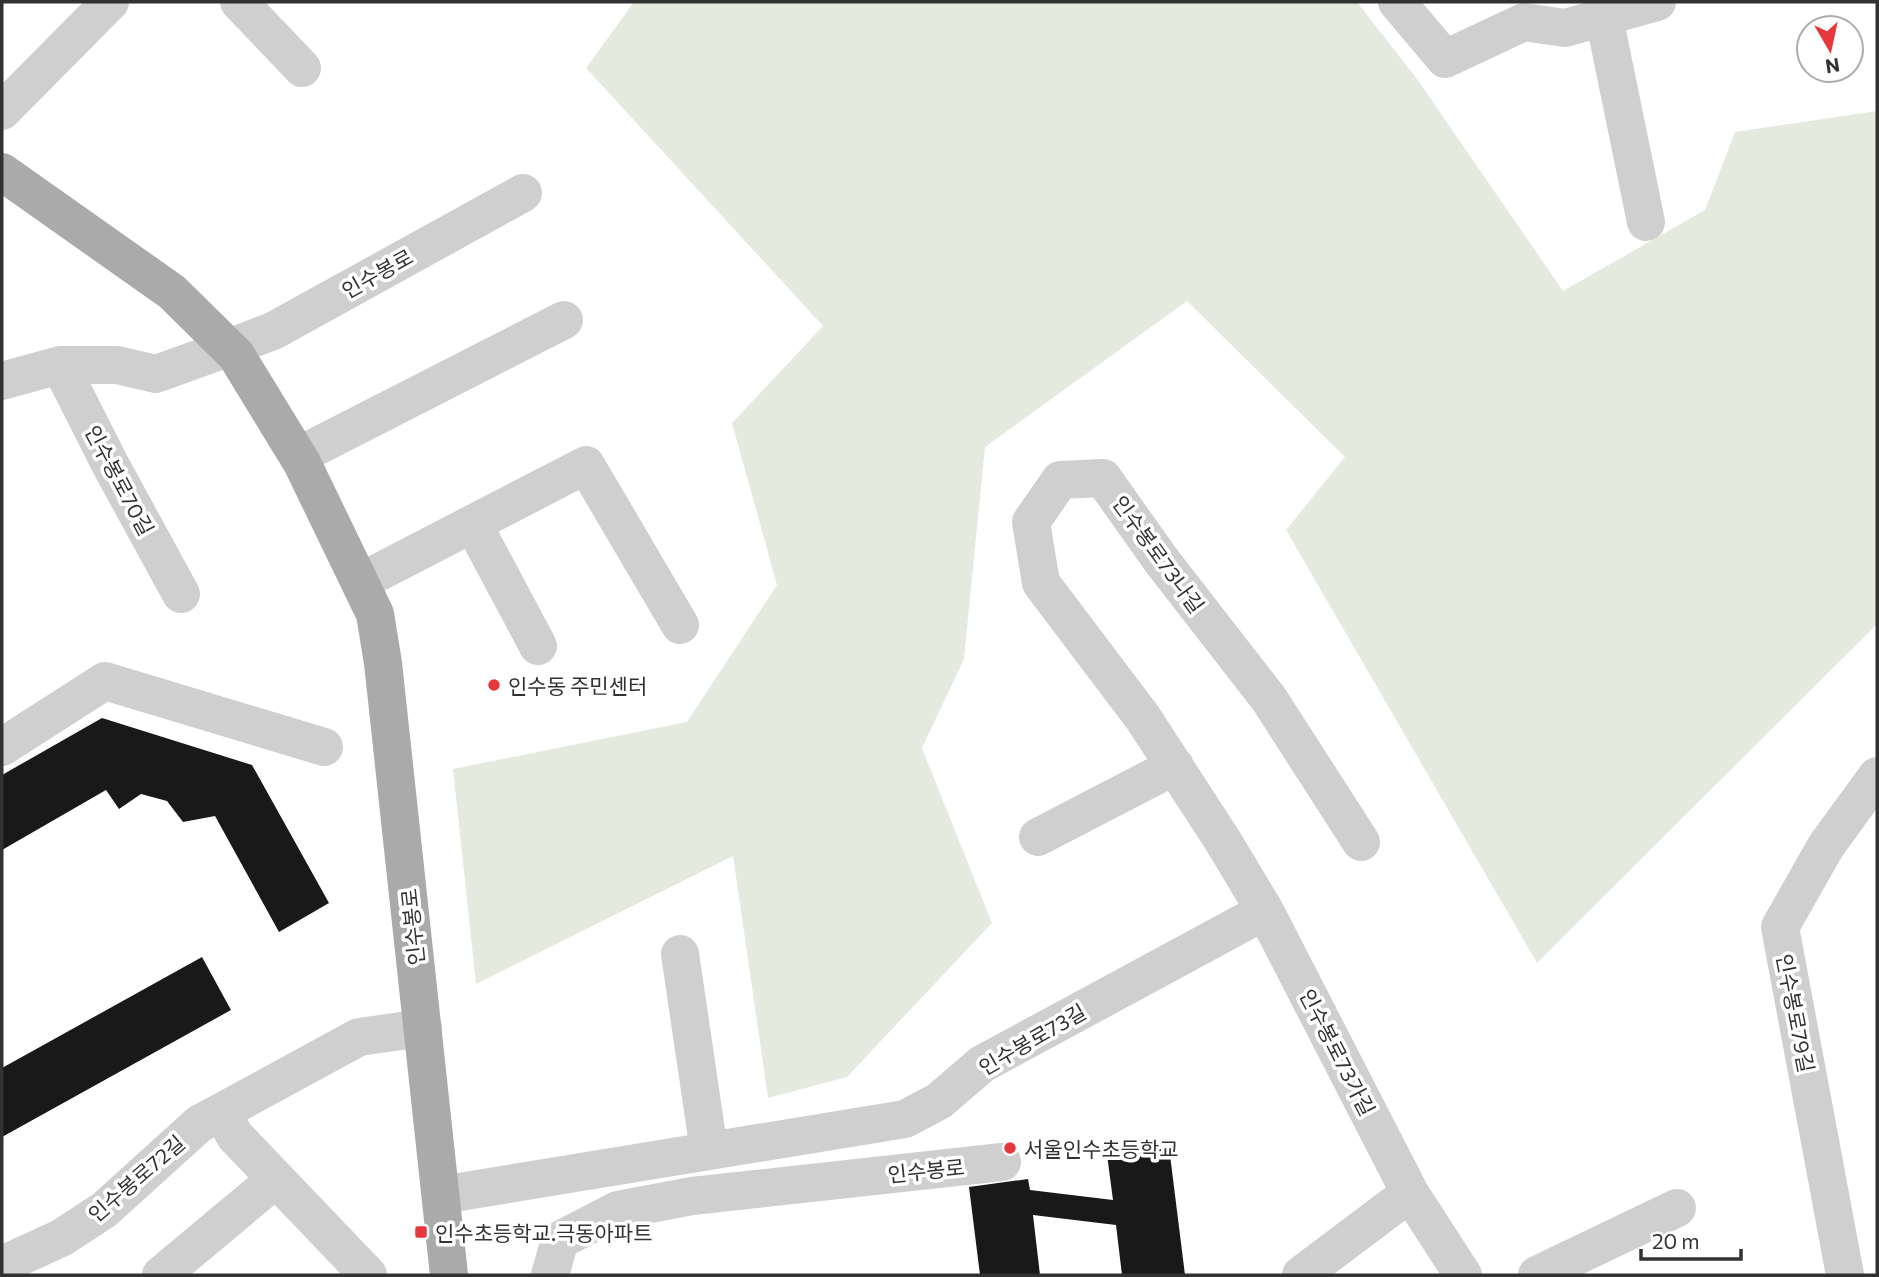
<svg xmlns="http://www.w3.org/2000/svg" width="1879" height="1277" font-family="Commissioner,'Noto Sans KR',sans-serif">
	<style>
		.green { fill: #e4ebde }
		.building { fill: #191919 }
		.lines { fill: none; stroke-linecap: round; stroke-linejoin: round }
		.minor { stroke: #cfcfcf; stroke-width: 38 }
		.major { stroke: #aaa; stroke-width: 38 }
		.poi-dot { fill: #e6383c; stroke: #fff; stroke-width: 2.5 }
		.labels { text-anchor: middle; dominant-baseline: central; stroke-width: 7; stroke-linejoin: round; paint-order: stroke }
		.street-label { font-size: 21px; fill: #323232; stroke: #fff }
		.poi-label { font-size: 21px; fill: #323232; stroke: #fff; text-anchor: start }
	</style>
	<rect width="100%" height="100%" fill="#fff"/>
	<path class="green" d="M634 2H1357L1417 79 1563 291 1705 210 1735 132 1877 111V624L1537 963 1286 530 1345 457 1187 301 985 447 964 659 922 748 992 923 847 1077 768 1098 733 856 476 984 453 769 687 722 777 585 732 423 823 326 586 68Z"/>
	<path class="building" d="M102 718 252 765 329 903 279 932 215 816 183 822 167 801 141 794 119 809 106 790 2 850V775Z
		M202 957 231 1010 2 1137V1068Z
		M1168 1139 1185 1275H1122L1116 1225 1033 1215 1040 1275H980L969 1187 1028 1179 1030 1190 1113 1200 1106 1147Z"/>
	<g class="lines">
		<path class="minor" d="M239 2 302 68
			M1397 2 1445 59 1524 22 1565 28 1657 2
			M1604 17 1646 222
			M2 111 110 2
			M60 365 110 464 181 594
			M2 381 60 365H117L156 374 228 348 273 331 523 193
			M298 456 564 320
			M473 524 538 646
			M360 582 586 465 680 625
			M2 747 105 681 324 747
			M1038 837 1175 766
			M1361 842 1269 699 1161 560 1103 478 1060 480 1031 522 1041 583 1143 718 1223 841 1265 911 1410 1193 1463 1275
			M680 954 709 1151
			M221 1112 235 1136 368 1275
			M441 1195 905 1119 939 1101 982 1064 1265 911
			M2 1265 61 1238 104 1210 199 1124 359 1037 423 1028
			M161 1275 276 1179
			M550 1275 560 1240 618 1210 692 1196 1002 1162
			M1301 1275 1410 1193
			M1537 1275 1677 1208
			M1845 1275 1780 927 1826 846 1877 776"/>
		<path class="major" d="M2 172 172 292 236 355 302 463 375 614 383 663 449 1275"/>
	</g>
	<g class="poi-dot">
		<circle cx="494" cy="685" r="7"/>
		<circle cx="1010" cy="1148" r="7"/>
		<rect x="414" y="1225" width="14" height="14" rx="3.5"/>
	</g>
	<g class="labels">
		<g class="street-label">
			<text transform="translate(377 273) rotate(-29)">인수봉로</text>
			<text transform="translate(120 480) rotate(62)">인수봉로70길</text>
			<text transform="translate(1159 554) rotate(54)">인수봉로73나길</text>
			<text transform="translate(412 927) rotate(-96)">인수봉로</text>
			<text transform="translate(1796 1013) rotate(79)">인수봉로79길</text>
			<text transform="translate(1032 1039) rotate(-30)">인수봉로73길</text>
			<text transform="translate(1338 1052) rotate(63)">인수봉로73가길</text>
			<text transform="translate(926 1170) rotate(-6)">인수봉로</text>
			<text transform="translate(136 1178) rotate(-41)">인수봉로72길</text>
		</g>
		<g class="poi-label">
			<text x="508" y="685">인수동 주민센터</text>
			<text x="1024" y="1148">서울인수초등학교</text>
			<text x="435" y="1232">인수초등학교.극동아파트</text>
		</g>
	</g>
	<rect width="1879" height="1277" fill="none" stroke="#323232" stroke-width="7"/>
	<g transform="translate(1830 49) rotate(171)"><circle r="33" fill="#ffffff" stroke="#adadad" stroke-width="2"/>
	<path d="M0-5L12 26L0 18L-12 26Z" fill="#e6383c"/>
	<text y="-10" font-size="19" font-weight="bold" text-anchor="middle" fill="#323232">N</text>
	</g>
	<path d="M1641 1249v10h100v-10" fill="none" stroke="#323232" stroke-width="3.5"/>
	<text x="1652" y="1249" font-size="21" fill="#323232" stroke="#ffffff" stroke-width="5" paint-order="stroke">20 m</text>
</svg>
